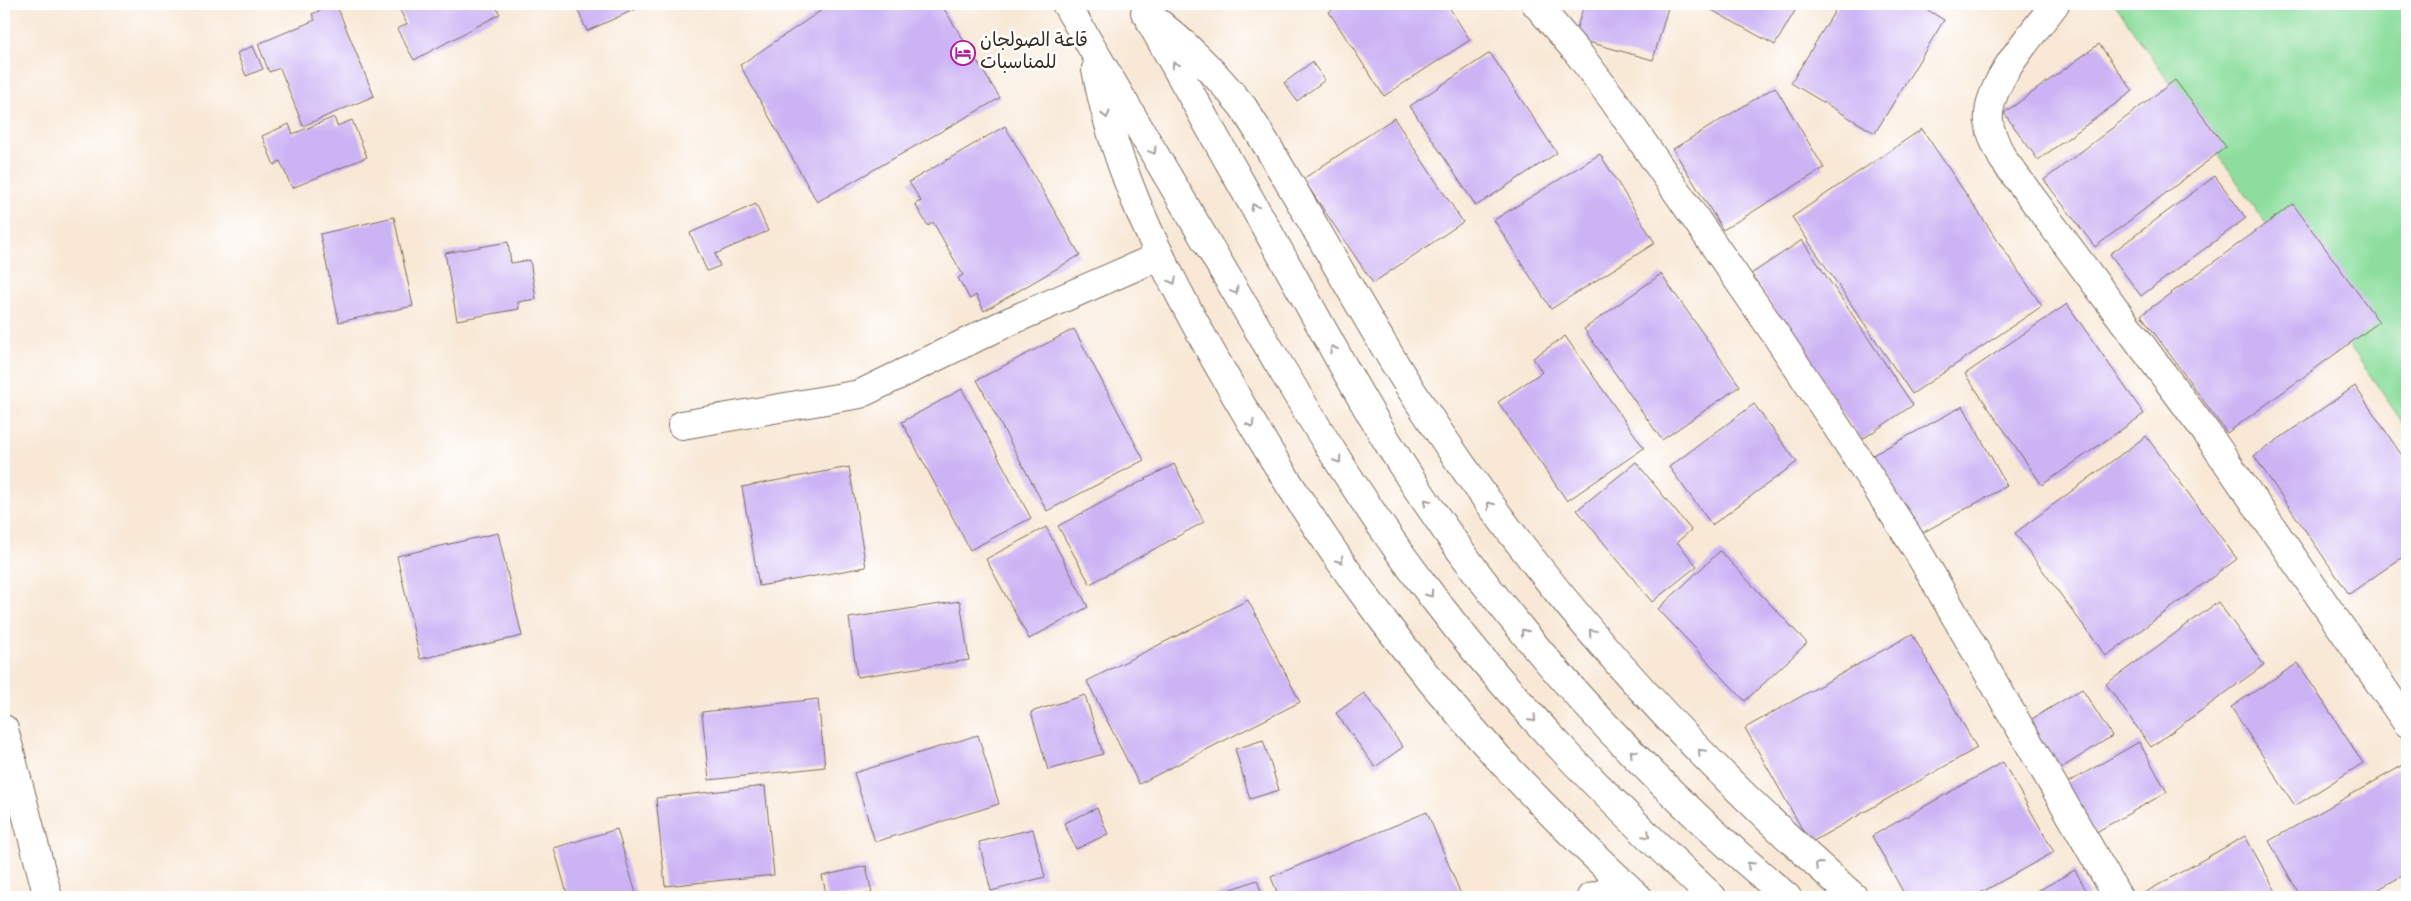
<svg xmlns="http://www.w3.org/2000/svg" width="2411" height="901" font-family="Dekko,'Playpen Sans Arabic',sans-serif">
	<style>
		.green { fill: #8dde9e; stroke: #64845e }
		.building { fill: #ccb4f4 }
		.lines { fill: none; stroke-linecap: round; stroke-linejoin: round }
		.street-casing { stroke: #7d6c5e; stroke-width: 30 }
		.primary-casing { stroke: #7d6c5e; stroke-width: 30 }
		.street { stroke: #fff; stroke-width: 28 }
		.primary { stroke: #fff; stroke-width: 28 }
		.oneway { stroke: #a79f9a }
		.labels { text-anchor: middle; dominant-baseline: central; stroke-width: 5; stroke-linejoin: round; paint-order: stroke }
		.poi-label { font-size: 19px; fill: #3b2a1e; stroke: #fff; text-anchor: start }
	</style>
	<rect width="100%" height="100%" fill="#fff"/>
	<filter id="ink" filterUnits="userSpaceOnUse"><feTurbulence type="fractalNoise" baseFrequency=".02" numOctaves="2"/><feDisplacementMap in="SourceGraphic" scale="10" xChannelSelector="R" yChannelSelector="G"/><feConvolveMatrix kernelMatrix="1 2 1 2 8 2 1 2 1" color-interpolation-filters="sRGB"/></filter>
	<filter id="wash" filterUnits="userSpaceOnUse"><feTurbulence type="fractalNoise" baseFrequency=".0096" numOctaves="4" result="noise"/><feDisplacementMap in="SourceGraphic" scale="20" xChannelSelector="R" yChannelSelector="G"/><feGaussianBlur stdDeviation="1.12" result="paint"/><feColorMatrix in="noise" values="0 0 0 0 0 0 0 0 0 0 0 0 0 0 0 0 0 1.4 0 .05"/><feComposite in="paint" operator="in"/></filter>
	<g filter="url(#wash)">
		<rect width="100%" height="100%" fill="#f8e8d5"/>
		<path class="green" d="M2115 4H2407V429Z"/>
		<g id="blocks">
			<path class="building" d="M336 4 374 96 303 126 280 68 269 72 258 44 315 20 312 14Z
				M397 4H494L500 14 414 60 397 29 407 24Z
				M575 4H647L587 31Z
				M831 4H941L1000 98 817 202 740 65Z
				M1342 4H1447L1470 40 1384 96 1329 12Z
				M1584 4H1669L1653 60 1574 38Z
				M1708 4H1799L1775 45 1706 7Z
				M1839 4H1918L1944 20 1875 133 1791 83Z
				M2099 44 2133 91 2038 160 2004 113Z
				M253 46 263 69 246 76 237 53Z
				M1490 53 1557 153 1476 206 1410 106Z
				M1312 62 1325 80 1297 101 1284 83Z
				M2175 80 2226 147 2095 247 2044 180Z
				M1775 87 1824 168 1723 230 1673 149Z
				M334 117 337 126 352 120 367 157 292 188 280 161 274 165 262 136 289 124 293 134Z
				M1394 118 1463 222 1373 283 1303 179Z
				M1005 126 1080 255 984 311 976 295 970 299 958 278 963 275 933 222 928 226 915 204 921 201 909 182Z
				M1922 129 2042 306 1912 394 1792 217Z
				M1600 154 1655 243 1551 309 1494 220Z
				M2215 176 2246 218 2141 296 2110 254Z
				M756 204 768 231 715 254 720 266 707 271 690 233Z
				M2293 204 2379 322 2227 433 2141 315Z
				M394 217 413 306 339 322 320 234Z
				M1802 240 1913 405 1861 440 1751 274Z
				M508 242 511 263 530 260 536 299 518 302 519 309 457 320 445 253Z
				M1661 274 1740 386 1662 440 1584 329Z
				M2067 304 2144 414 2042 485 1965 374Z
				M1074 329 1144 460 1047 511 977 380Z
				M1565 336 1644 448 1567 501 1498 402 1542 372 1533 358Z
				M2355 386 2407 463V554L2349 594 2254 456Z
				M962 389 1031 518 970 550 902 422Z
				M1754 404 1797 462 1712 525 1669 467Z
				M1963 406 2007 486 1915 537 1871 456Z
				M2146 436 2237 559 2106 656 2015 533Z
				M1636 462 1691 530 1677 542 1697 566 1652 602 1577 510Z
				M1174 464 1204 522 1090 584 1058 526Z
				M849 467 866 567 759 586 742 487Z
				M1046 527 1088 607 1029 639 986 559Z
				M498 533 522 636 420 659 397 556Z
				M1720 551 1807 643 1745 701 1658 609Z
				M1248 600 1300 702 1139 784 1087 681Z
				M960 601 969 660 857 677 849 618Z
				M2218 602 2264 665 2151 747 2106 684Z
				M1912 634 1977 748 1810 843 1745 728Z
				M2298 663 2363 763 2295 806 2231 707Z
				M2082 689 2112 736 2055 772 2025 723Z
				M1364 693 1403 747 1375 767 1336 713Z
				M1085 695 1103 754 1048 770 1031 712Z
				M818 699 825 767 709 780 702 712Z
				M978 735 999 804 875 842 854 773Z
				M1263 740 1279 790 1250 799 1235 749Z
				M2139 742 2167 792 2091 835 2062 786Z
				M2003 762 2054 852 1973 897H1906L1872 836Z
				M2407 763V873L2365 897H2301L2269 841Z
				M765 786 774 875 665 886 656 798Z
				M1097 808 1108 834 1076 849 1064 823Z
				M1427 812 1462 897H1279L1271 877Z
				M617 829 637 897H568L554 848Z
				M1033 829 1045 877 991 891 979 842Z
				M2245 836 2279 897H2137Z
				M866 866 872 893 852 897H827L822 876Z
				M2075 870 2090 897H2027Z
				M1257 880 1263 897H1210Z"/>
		</g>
	</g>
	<g filter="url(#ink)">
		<use href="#blocks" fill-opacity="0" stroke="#7d6c5e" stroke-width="1"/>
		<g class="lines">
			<defs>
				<path id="street" d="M1536 4 1578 53 1612 98 1776 335 1847 442 1917 550 2118 897
					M2055 4C2033 34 1985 84 1989 123 1991 136 1997 147 2003 159L2206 432 2407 723
					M682 425 860 394 1006 323 1160 256
					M4 729 48 897
					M1591 897 1626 886"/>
				<path id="primary" d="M1066 4C1122 100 1179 196 1236 292 1298 397 1360 503 1435 600 1518 709 1613 804 1712 897
					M1145 12C1184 42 1212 69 1243 107 1305 203 1356 306 1419 402 1540 587 1688 752 1854 897
					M1151 23C1198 107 1246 191 1293 276 1331 344 1368 413 1411 479 1513 636 1644 776 1787 897
					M1096 69C1115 174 1164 269 1216 361 1264 446 1315 529 1373 607 1451 712 1542 809 1638 897"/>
			</defs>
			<use href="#street" class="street-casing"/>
			<use href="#primary" class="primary-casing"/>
			<use href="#street" class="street"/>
			<use href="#primary" class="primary"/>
		</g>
		<defs><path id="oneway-chevron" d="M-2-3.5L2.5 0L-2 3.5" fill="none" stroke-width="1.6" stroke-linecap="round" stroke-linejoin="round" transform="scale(1.25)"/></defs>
		<g class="oneway">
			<use href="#oneway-chevron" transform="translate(1175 65) rotate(-119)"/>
			<use href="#oneway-chevron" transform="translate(1106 115) rotate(76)"/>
			<use href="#oneway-chevron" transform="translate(1153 151) rotate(59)"/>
			<use href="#oneway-chevron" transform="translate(1254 207) rotate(-119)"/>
			<use href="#oneway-chevron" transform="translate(1173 281) rotate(63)"/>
			<use href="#oneway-chevron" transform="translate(1235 291) rotate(59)"/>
			<use href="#oneway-chevron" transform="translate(1333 349) rotate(-119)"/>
			<use href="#oneway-chevron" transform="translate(1251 424) rotate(60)"/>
			<use href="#oneway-chevron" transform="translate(1338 460) rotate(57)"/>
			<use href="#oneway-chevron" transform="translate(1427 502) rotate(-125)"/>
			<use href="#oneway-chevron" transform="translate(1490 505) rotate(-128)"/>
			<use href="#oneway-chevron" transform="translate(1340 560) rotate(55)"/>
			<use href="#oneway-chevron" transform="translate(1430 594) rotate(54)"/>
			<use href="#oneway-chevron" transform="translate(1524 632) rotate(-128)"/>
			<use href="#oneway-chevron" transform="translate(1592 632) rotate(-130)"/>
			<use href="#oneway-chevron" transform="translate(1533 719) rotate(48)"/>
			<use href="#oneway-chevron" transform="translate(1701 752) rotate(-133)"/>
			<use href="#oneway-chevron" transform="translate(1633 753) rotate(-135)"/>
			<use href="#oneway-chevron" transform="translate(1647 835) rotate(45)"/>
			<use href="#oneway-chevron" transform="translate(1750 865) rotate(-137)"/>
			<use href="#oneway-chevron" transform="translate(1818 865) rotate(-139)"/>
		</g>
	</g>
	<defs>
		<symbol id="hotel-ring" viewBox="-11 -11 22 22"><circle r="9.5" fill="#fff" stroke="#b5179e" stroke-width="1.5"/><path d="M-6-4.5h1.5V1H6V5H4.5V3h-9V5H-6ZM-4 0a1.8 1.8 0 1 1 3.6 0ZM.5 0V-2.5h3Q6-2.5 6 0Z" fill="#b5179e"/></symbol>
	</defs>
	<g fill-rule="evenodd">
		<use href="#hotel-ring" x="949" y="39" width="28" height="28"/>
	</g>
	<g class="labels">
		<g class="poi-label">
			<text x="980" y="42">قاعة الصولجان<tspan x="980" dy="22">للمناسبات</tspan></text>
		</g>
	</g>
	<rect width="2411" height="901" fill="none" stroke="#fff" stroke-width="20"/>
</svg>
